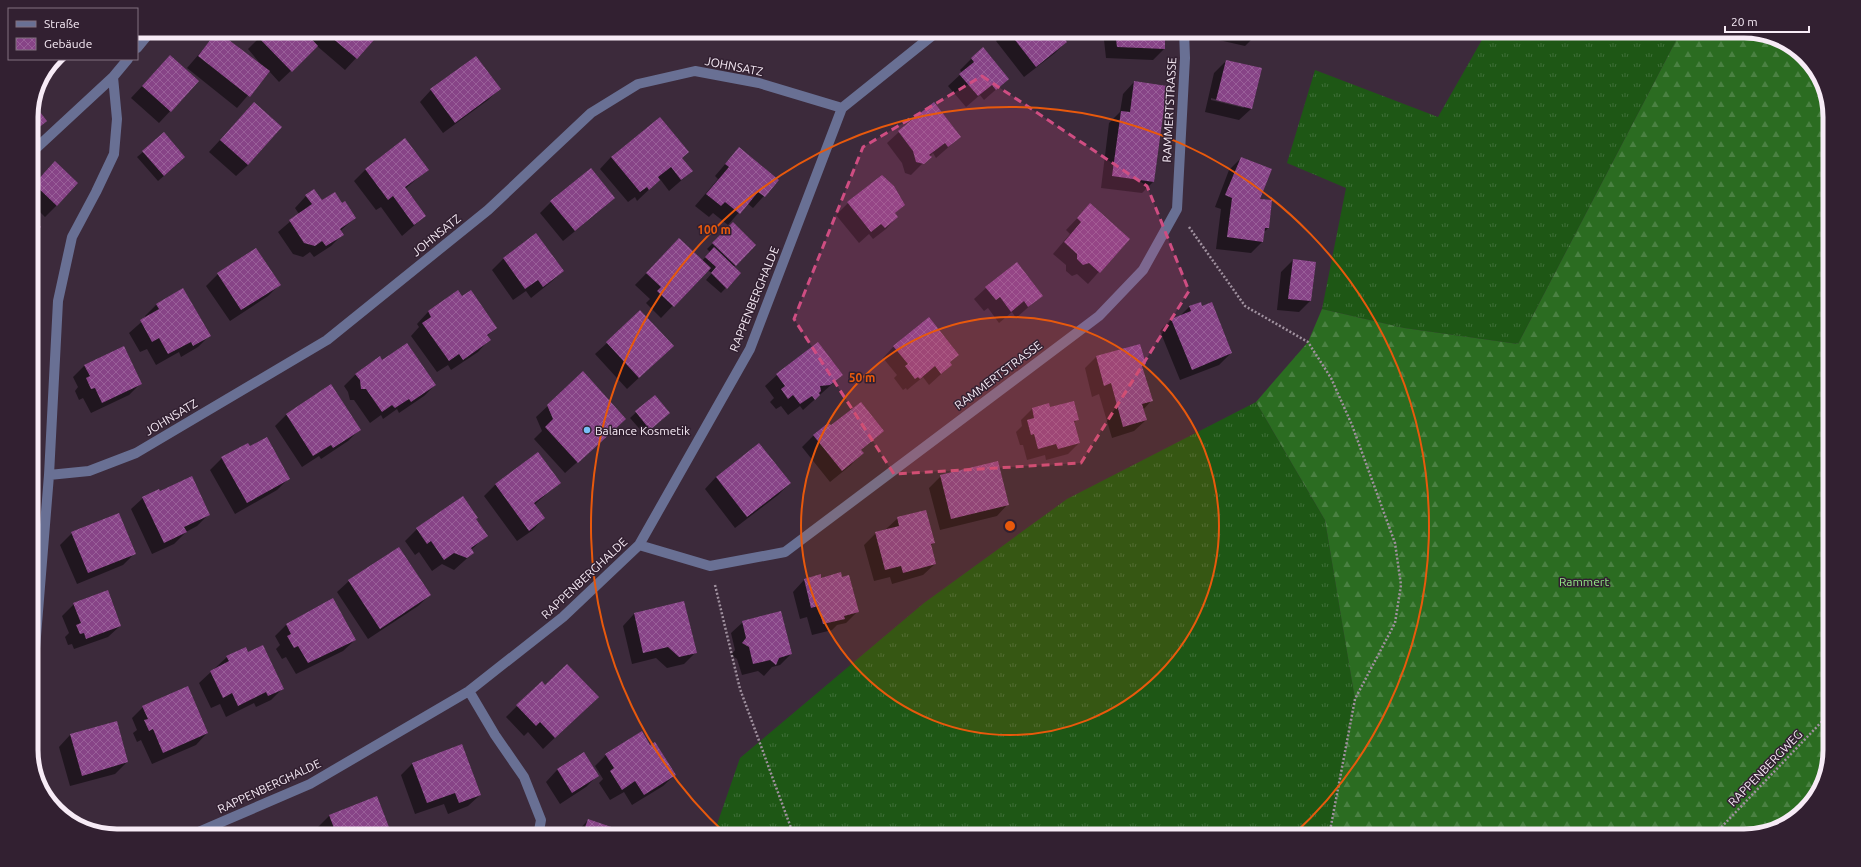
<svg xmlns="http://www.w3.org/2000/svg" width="1861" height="867" font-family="Ubuntu,sans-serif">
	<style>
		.grass { fill: url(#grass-tufts) }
		.forest { fill: url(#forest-firs) }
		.shadow { fill: #0007; fill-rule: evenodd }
		.building { fill: url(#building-cross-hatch) }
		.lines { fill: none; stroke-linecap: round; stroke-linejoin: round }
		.path { stroke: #a0919f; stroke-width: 2.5; stroke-dasharray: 2 2; stroke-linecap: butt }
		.minor { stroke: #697094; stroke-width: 10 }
		.marked { fill: #cf4d82; fill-opacity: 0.2; stroke: #cf4d82; stroke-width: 3; stroke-dasharray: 8 5; stroke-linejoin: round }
		.ring { fill: none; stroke: #e8590c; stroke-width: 2 }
		.poi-dot { fill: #77bff7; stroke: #322031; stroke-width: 1.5 }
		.labels { text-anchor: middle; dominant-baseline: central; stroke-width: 3; stroke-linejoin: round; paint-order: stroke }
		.street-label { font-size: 12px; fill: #f7ebf6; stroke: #322031 }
		.poi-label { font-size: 12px; fill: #f7ebf6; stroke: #322031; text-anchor: start }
		.park-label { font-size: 12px; fill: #93e986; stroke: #322031 }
		.rim { fill: none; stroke: #f7ebf6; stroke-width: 5 }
		.centre { fill: #e8590c; stroke: #322031; stroke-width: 2 }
		.ring-label { font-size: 12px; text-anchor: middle; font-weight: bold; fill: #e8590c; stroke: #322031; stroke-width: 3; stroke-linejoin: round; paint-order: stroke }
	</style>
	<defs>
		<pattern id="grass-tufts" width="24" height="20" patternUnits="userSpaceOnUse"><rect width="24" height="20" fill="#1e5715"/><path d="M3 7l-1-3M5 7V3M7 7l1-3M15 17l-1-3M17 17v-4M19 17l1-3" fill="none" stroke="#3f6f38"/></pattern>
		<pattern id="forest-firs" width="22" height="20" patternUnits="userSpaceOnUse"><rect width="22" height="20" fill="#2b6c21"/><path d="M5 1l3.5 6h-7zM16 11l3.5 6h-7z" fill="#4a8142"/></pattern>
		<pattern id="building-cross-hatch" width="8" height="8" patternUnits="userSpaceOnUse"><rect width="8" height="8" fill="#874487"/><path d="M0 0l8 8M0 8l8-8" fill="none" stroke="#995f99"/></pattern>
	</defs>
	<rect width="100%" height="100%" fill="#3c2a3b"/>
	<path class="grass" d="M1487 31H1681L1518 344 1404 328 1322 309 1346 188 1287 163 1315 70 1438 117Z
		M1256 402 1325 520 1355 699 1329 836H713L740 758 924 603 1067 499Z"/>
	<path class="forest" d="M1681 31H1744L1777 38 1815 69 1830 112V750L1823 783 1792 821 1744 836H1329L1355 699 1343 628 1325 520 1256 402 1308 342 1322 309 1404 328 1518 344Z"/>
	<path class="shadow" d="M266 31H303L311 39 318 31H381L345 70 317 46 279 82 269 71 237 108 187 68 218 32 263 67 248 49Z
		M738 31H745L740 34Z
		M766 31H776L767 36Z
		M1005 31H1058L1066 42 1055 53 1024 77 996 41Z
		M1103 31H1164V49L1153 60 1106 58Z
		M1212 31H1257L1256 35 1245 46 1210 38Z
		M971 59 1008 79 984 100 980 95 966 107 948 86 962 73 960 70Z
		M1226 61 1251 109 1239 120 1205 112 1214 73ZM1211 98 1244 106V108L1211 100Z
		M159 68 198 81 159 123 131 98Z
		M1134 82 1153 182 1142 193 1101 188 1109 123 1120 112 1123 94Z
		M500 88 488 100 443 133 420 102 431 90Z
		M254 103 248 165 236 176 209 152Z
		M31 112 46 121 31 135Z
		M899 132 960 137 936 158 933 153 911 175 905 173 902 163 887 143Z
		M739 148 778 180 753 208 747 203 728 225 713 213 709 217 695 206 718 179 715 176Z
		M143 152 179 163 158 181 137 157Z
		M611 157 681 158 692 171 669 191 660 179 637 201 635 197 628 202 600 169Z
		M1241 158 1268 228 1263 233 1262 242 1251 253 1216 249 1221 209 1215 207 1229 170Z
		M366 169 427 170 405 189 425 216 402 236 381 207 376 210 354 181Z
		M43 174 57 205 45 217 31 203V187Z
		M882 176 904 205 894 214 897 217 886 229 873 239 869 234 859 243 836 215 848 203Z
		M306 196 322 202 342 204 355 218 340 231 342 235 331 246 314 257 310 252 303 257 293 254 278 232 299 214 295 208Z
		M614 198 602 209 563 241 540 213 551 202Z
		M1090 205 1128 239 1088 284 1077 274 1072 276 1066 271V265L1053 254 1070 234 1066 230Z
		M733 223 755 245 733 267 740 273 721 293 706 280 712 273 707 270 661 318 646 303 650 299 635 285 668 251 702 261 710 252 707 249Z
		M536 235 563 271 551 282 531 298 526 291 513 300 492 270 503 259Z
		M1293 260 1315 263 1310 301 1299 312 1277 310 1281 272Z
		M218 274 279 285 268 296 230 321 206 286Z
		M986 288 1041 296 1016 318 1012 312 999 323 988 308 984 311 974 299Z
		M458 291 462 298 496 328 487 336 489 340 478 352 451 370 448 365 437 372 411 336 419 327 417 324 428 312Z
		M1200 303 1231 353 1219 365 1180 380 1160 331 1171 319 1180 316 1189 307Z
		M156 305 210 335 198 347 181 357 179 352 156 365 147 349 140 352 129 333 146 318 145 316Z
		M607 343 661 357 627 389 595 354Z
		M1139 345 1144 364 1142 367 1151 401 1143 410 1146 420 1134 431 1112 438 1099 394 1092 397 1085 368 1096 357Z
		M894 346 958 354 949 363 951 365 929 385 923 377 907 390 906 388 903 390 894 378 897 375 883 358Z
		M382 361 435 385 424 396 399 413 397 409 383 419 381 415 370 423 354 400H350L348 392 344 386 356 374Z
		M84 366 141 383 129 395 91 413 83 398 79 400 75 391 78 387 73 377Z
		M583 373 613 430 565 473 534 439 542 431 536 417Z
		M777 375H842L803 410 800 406 788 415 781 406 776 409 770 402 774 398 765 386Z
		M331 386 359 430 348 441 321 459 319 456 302 467 275 426 286 415Z
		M654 396 663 419 644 434 630 418Z
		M1049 408 1077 420 1074 423 1079 443 1068 454 1046 460 1045 455 1027 460 1023 445H1020L1016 432 1022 426 1021 420 1032 409Z
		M831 427 883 431 860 451 862 453 851 465 830 482 802 447 814 435Z
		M247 444 289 478 277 490 235 514 210 470 222 458Z
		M538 454 559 483 534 505 544 518 533 530 517 541 484 496 495 485Z
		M941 476 1008 504 997 516 940 530 929 488Z
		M716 477 790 483 778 495 735 528 705 489Z
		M159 492 208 515 197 526 186 532 174 544 152 554 131 509 143 498Z
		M898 518 934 543 930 546 935 564 923 575 892 584 890 577 874 581 864 545 876 533 886 529Z
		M475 520 486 536 471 550 473 553 454 570 442 564 432 571 419 552 415 555 405 541 417 529Z
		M72 533 135 553 123 565 77 584 60 545Z
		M821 579 858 611 846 623 837 625 832 630 812 635 807 617 800 619 793 592 804 580Z
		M349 581 430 595 418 606 368 639 337 592Z
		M684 602 695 653 684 664 667 668 656 658 632 664 623 626 634 614Z
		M74 604 120 626 108 637 74 649 72 644 68 645 65 637 69 633 62 616Z
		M743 622 791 654 780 665 772 667 764 676 758 671 742 675 737 659 731 655 735 650 731 633Z
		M286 625 355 640 343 651 296 674 286 657 282 659 276 649 280 645 275 636Z
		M248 654 283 688 271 700 256 707 254 703 226 717 220 704 211 708 199 683 227 657Z
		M545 686 586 708 543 749 528 732 524 736 506 717 517 706Z
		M143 707 207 733 196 745 152 764 141 740 137 742 133 733 137 730 132 718Z
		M70 735 127 762 115 774 70 786 59 747Z
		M461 745 480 795 468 806 448 814 444 804 415 814 401 775 412 764Z
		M650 746 675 775 663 786 632 805 624 792 610 800 599 783 603 779 595 766 606 755Z
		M583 754 597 776 586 787 560 804 546 782 557 770Z
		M377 798 391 835 390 836H321L318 827 329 816Z
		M588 820 620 836H575L577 832Z"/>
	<path class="building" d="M217 31 270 71 250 97 198 56Z
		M265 31H304L318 46 292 72 258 37Z
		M324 31H382L357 59Z
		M1008 31H1059L1067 42 1036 67Z
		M1115 31H1165V49L1117 47Z
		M1242 31H1258L1257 35Z
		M983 47 1009 79 996 90 992 85 978 96 959 74 974 62 971 58Z
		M170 55 199 81 171 112 142 86Z
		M476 56 501 89 455 123 430 89Z
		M1226 60 1262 68 1252 109 1216 100Z
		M1134 81 1167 86 1154 182 1112 176 1121 111 1130 112Z
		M254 102 282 127 248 165 220 140Z
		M934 102 961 137 948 147 945 143 929 155 932 157 924 164 916 162 913 151 898 131Z
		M33 103 47 121 31 134V112Z
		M660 117 689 152 682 158 693 171 681 180 671 167 658 177 660 180 649 190 647 187 640 192 611 157Z
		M164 132 185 157 164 176 142 151Z
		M405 138 429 170 405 187 426 216 414 225 393 196 388 200 365 169Z
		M739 147 779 180 765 197 758 192 740 214 725 202 721 206 706 194 729 167 725 164Z
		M1241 157 1272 169 1260 199 1272 200 1269 228H1265L1263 242 1227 237 1232 198 1225 195Z
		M55 161 78 183 57 206 34 184Z
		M591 168 615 198 575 231 550 201Z
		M882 175 894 186 905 205 895 213 898 217 885 228 881 224 871 232 847 202Z
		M314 189 322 200 335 192 342 203 345 201 356 218 340 229 344 235 326 246 322 241 315 246 304 243 289 220 312 204 305 195Z
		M1090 203 1130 239 1100 273 1089 263 1083 265 1077 259V254L1064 242 1081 222 1077 218Z
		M31 216 41 227 31 235Z
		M733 222 756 245 736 266 712 243Z
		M536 233 564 271 543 287 538 280 525 289 503 258Z
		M679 238 711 268 674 307 657 291 661 287 646 273Z
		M714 247 741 273 727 289 711 273 716 267 705 257Z
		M256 248 281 285 241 310 217 273Z
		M1293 259 1316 262 1311 301 1288 299Z
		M1017 262 1043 296 1028 307 1024 301 1011 312 1000 297 996 300 985 287Z
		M183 288 211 336 193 346 191 342 168 354 159 338 152 342 140 320 159 309 156 304Z
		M458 290 462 296 471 290 497 328 487 335 491 340 463 360 459 354 449 361 422 323 431 317 428 311Z
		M1201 302 1202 306 1212 302 1232 353 1192 370 1171 319 1191 311 1189 306Z
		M640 310 674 346 639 378 606 342Z
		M929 317 959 355 950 362 952 365 941 374 935 366 920 379 918 377 915 379 905 366 908 364 893 346Z
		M818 342 843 375 830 385 820 386 821 391 819 393 820 395 815 400 812 396 800 404 793 395 788 399 781 389 785 386 776 374Z
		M407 343 436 385 411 402 409 399 395 408 392 405 382 412 366 389H361L360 380 355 374 380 356 382 360Z
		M1140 344 1146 364 1142 366 1153 401 1142 404 1147 420 1123 427 1111 383 1104 386 1096 356Z
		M124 346 142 384 102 403 95 388 91 389 86 378 90 376 84 365Z
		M583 371 626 419 578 463 545 427 553 419 547 405Z
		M331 384 361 430 333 448 331 445 313 456 286 414Z
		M655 395 670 413 650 430 635 411Z
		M1074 401 1079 420 1074 421 1080 443 1058 449 1056 444 1038 449 1034 434 1031 435 1027 420 1034 418 1032 408 1049 403 1050 407Z
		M861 402 884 431 861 450 864 453 842 471 813 435 828 423 831 425Z
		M267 437 290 479 247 503 221 457 248 443 250 446Z
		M759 443 791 483 747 517 716 477Z
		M538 452 561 483 534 503 545 518 529 531 495 484Z
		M998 461 1009 505 951 519 940 475Z
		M192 476 210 515 184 527 187 532 164 543 142 497 159 489 160 491Z
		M463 496 478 518 476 519 488 536 471 548 474 553 467 558 454 553 444 560 431 541 427 544 416 528Z
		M926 510 935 543 931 544 936 564 903 573 901 566 885 570 875 532 899 526 897 517Z
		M119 513 136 554 88 573 71 532Z
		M399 547 431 595 380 629 348 580Z
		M841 572 842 577 849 575 859 612 844 616 845 619 823 624 818 606 811 608 804 579 821 574V578Z
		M108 590 121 626 86 639 84 633 80 634 76 625 81 623 73 603Z
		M333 598 356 640 308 663 298 646 294 648 287 636 291 634 286 624Z
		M684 601 697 653 679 657 668 647 643 653 634 613Z
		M781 611 792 654 779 658 776 665 770 660 753 664 749 647 742 643 746 638 742 621Z
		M263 645 284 689 268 696 266 692 238 706 232 693 223 698 210 671 229 661 226 656 246 647 248 652Z
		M567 664 599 697 555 738 540 722 536 726 516 705 542 681 545 685Z
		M188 686 208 733 163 753 153 729 149 731 144 720 148 719 142 706Z
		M117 721 128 762 82 776 70 734Z
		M642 731 650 745 655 742 676 775 644 795 635 781 622 790 610 771 614 768 605 754Z
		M462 744 481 795 459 803 455 793 427 803 412 763Z
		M584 752 599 776 572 793 557 769Z
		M377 796 392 835 337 836 329 815Z
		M588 819 623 831 621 836H582Z"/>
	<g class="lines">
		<path class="path" d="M1189 227 1245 306 1308 342 1331 378 1352 425 1395 543 1401 585 1395 623 1355 699 1329 836
			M715 585 740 689 794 836
			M1713 836 1830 713"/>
		<path class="minor" d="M137 48 151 31
			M31 153 113 77 128 59
			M49 475 89 471 136 453 327 340 488 210 591 113 638 84 695 71 759 83 842 108
			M639 545 710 566 785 552 1099 316 1143 270 1177 209 1185 58 1184 31
			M469 691 495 735 524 777 541 820 538 836
			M31 698 49 475 58 301 72 237 96 192 114 154 117 119 113 77
			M189 836 310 784 469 691 563 617 639 545 750 349 842 108 938 31"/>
	</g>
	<path class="marked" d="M982 76 1147 186 1189 291 1081 463 894 474 794 319 863 147Z"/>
	<circle cx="1010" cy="526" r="209" fill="#e8590c" fill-opacity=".12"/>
	<g class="ring">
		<circle cx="1010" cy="526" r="209"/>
		<path d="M727 835A419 419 0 1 1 1293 835"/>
	</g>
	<circle class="poi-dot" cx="587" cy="430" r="4"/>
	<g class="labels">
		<g class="street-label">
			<text transform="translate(734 66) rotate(11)">JOHNSATZ</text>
			<text transform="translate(1169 110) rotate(-87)">RAMMERTSTRASSE</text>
			<text transform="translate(436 235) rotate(-39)">JOHNSATZ</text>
			<text transform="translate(754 299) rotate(-68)">RAPPENBERGHALDE</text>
			<text transform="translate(998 375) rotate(-37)">RAMMERTSTRASSE</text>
			<text transform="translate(171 417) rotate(-31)">JOHNSATZ</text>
			<text transform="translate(584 578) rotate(-43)">RAPPENBERGHALDE</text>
			<text transform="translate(1765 768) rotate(-46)">RAPPENBERGWEG</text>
			<text transform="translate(269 786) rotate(-25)">RAPPENBERGHALDE</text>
		</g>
		<g class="poi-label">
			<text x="595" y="430">Balance Kosmetik</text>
		</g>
		<g class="park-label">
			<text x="1584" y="581">Rammert</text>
		</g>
	</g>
	<path d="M0 0H1861V867H0ZM117 38H1744A79 79 0 0 1 1823 117V750A79 79 0 0 1 1744 829H117A79 79 0 0 1 38 750V117A79 79 0 0 1 117 38Z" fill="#322031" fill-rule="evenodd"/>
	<path class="rim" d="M117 38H1744A79 79 0 0 1 1823 117V750A79 79 0 0 1 1744 829H117A79 79 0 0 1 38 750V117A79 79 0 0 1 117 38Z"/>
	<circle cx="1010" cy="526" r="6" class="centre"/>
	<g class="ring-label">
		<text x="714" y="234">100 m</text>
		<text x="862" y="382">50 m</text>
	</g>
	<rect x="8" y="8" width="130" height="52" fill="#322031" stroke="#817180"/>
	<rect x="16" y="21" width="20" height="6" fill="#697094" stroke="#817180"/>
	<text x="44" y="28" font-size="12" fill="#f7ebf6">Straße</text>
	<rect x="16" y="38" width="20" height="12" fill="url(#building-cross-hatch)" stroke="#817180"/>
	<text x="44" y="48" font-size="12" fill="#f7ebf6">Gebäude</text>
	<path d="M1725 26v6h84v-6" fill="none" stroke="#f7ebf6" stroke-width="2"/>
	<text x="1731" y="26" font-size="12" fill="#f7ebf6" stroke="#322031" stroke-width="3" paint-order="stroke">20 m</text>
</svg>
